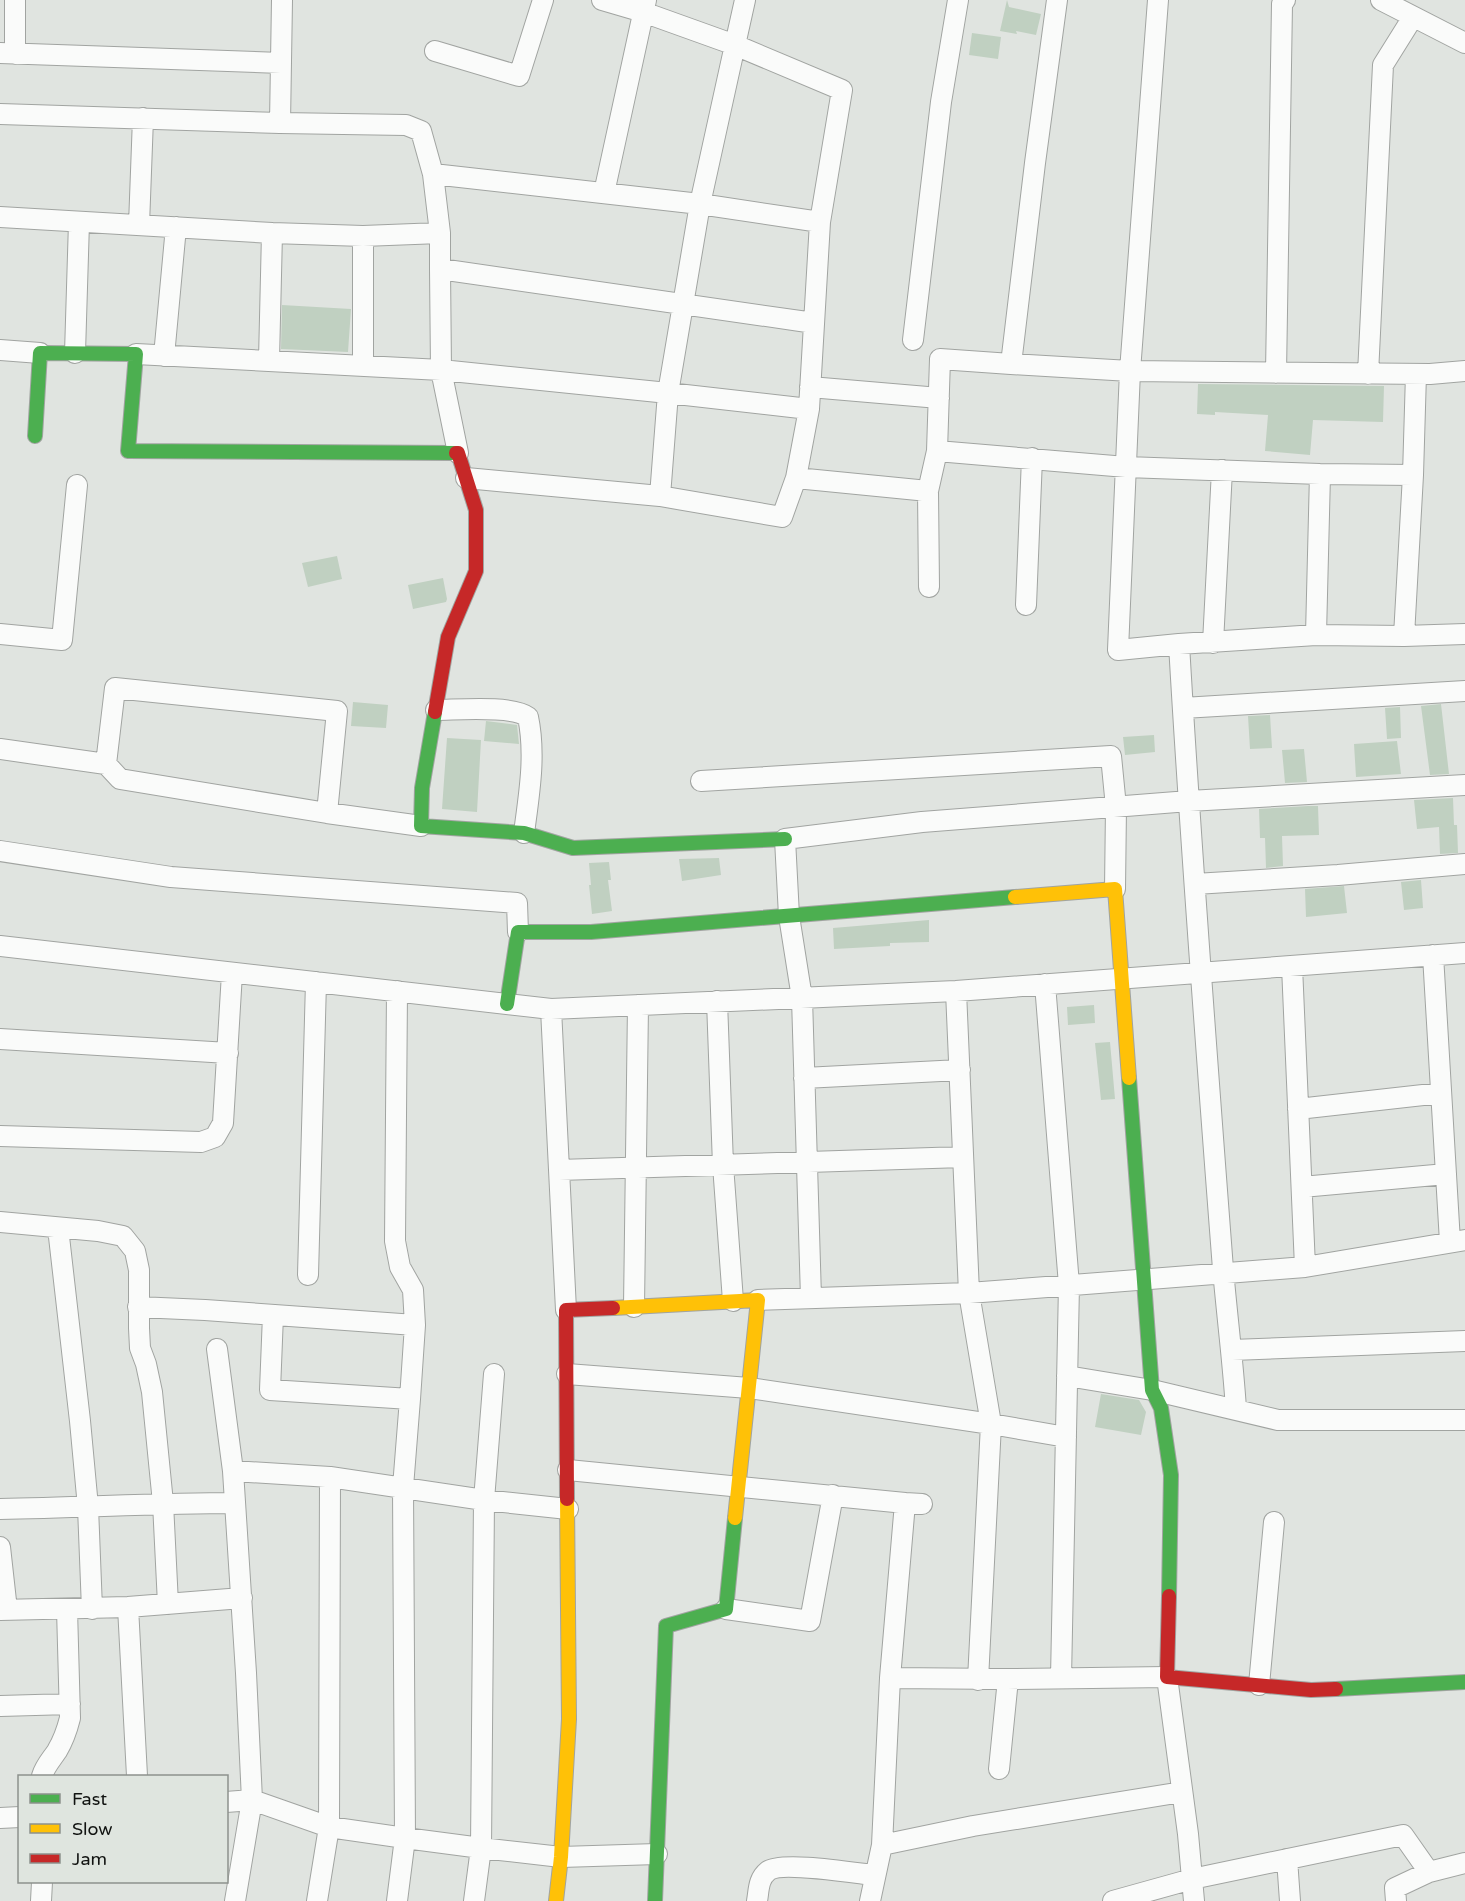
<svg xmlns="http://www.w3.org/2000/svg" width="1465" height="1901" font-family="'Varela Round',sans-serif">
	<style>
		.building { fill: #c0d0c1 }
		.lines { fill: none; stroke-linecap: round; stroke-linejoin: round }
		.street-casing { stroke: #a1a4a1; stroke-width: 22 }
		.fast-casing { stroke: #a1a4a1; stroke-width: 16 }
		.slow-casing { stroke: #a1a4a1; stroke-width: 16 }
		.jam-casing { stroke: #a1a4a1; stroke-width: 16 }
		.street { stroke: #fafbfa; stroke-width: 20 }
		.fast { stroke: #4caf50; stroke-width: 14 }
		.slow { stroke: #ffc107; stroke-width: 14 }
		.jam { stroke: #c62828; stroke-width: 14 }
	</style>
	<rect width="100%" height="100%" fill="#e0e4e0"/>
	<path class="building" d="M1007 0 1009 7 1041 14 1036 35 1016 31 1017 34 1000 31Z
		M972 33 1001 37 998 59 969 55Z
		M282 305 351 309 348 352 281 349Z
		M1198 384 1384 386 1383 422 1313 420 1310 455 1265 451 1268 415 1215 412V415L1197 414Z
		M337 556 342 579 308 587 302 563Z
		M443 578 447 599 446 602 413 609 408 585Z
		M353 702 388 705 386 728 351 726Z
		M1441 704 1449 774 1430 775 1421 706Z
		M1400 707 1401 738 1387 739 1385 708Z
		M1270 715 1272 748 1250 749 1248 716Z
		M486 721 517 725 519 744 484 741Z
		M1154 735 1155 752 1125 755 1123 737Z
		M447 738 481 740 477 812 442 809Z
		M1397 741 1401 774 1356 777 1354 744Z
		M1304 749 1307 782 1285 783 1282 750Z
		M1453 798 1454 825H1457L1458 853 1440 854 1439 827 1417 829 1414 800Z
		M1308 806H1318L1319 835 1282 836 1283 866 1266 868 1265 838H1260L1259 809Z
		M719 858 721 875 682 881 679 859Z
		M609 862 611 880H608L612 911 592 914 589 885H591L589 863Z
		M1421 880 1423 908 1404 910 1401 882Z
		M1344 886 1347 913 1306 917 1305 889Z
		M929 920V942L890 943V946L834 949 833 928Z
		M1094 1005 1095 1023 1068 1025 1067 1007Z
		M1110 1042 1115 1099 1101 1100 1095 1043Z
		M1101 1394 1139 1400 1146 1412 1141 1435 1095 1427Z"/>
	<g class="lines">
		<defs>
			<path id="street" d="M15 0V54
				M282 0 280 123 406 125 421 131 433 174
				M602 0 643 12 735 45 745 0
				M1057 0 1035 163 1011 364 940 359 937 451 1126 467 1320 474 1413 475
				M1381 0 1465 43
				M435 51 519 76 543 0
				M0 53 281 63
				M0 114 280 123
				M604 193 646 0
				M0 217 272 233 269 360
				M139 225 143 118
				M272 233 363 236 440 233
				M440 269V233L433 174 700 204 820 222
				M913 340 941 102 958 0
				M0 350 40 353
				M75 353 79 222
				M136 354 441 370 668 393 660 496
				M164 356 176 227
				M1011 364 1130 371 1158 0
				M363 365V236
				M1276 373 1282 4 1285 0
				M1368 374 1383 65 1413 17
				M810 387 939 398
				M458 453 441 370 440 269 814 323
				M466 478 660 496 782 517 796 478 928 491 937 451
				M796 478 809 409 820 222 842 90 735 45 700 204 668 393 809 409
				M928 491 929 587
				M1026 605 1032 458
				M0 634 62 640 77 485
				M1316 635 1320 474
				M1404 636 1413 475 1416 374
				M1213 643 1222 470
				M1179 644 1118 650 1130 371 1430 374 1465 371
				M1183 708 1465 691
				M436 710C457 710 512 705 528 717 536 755 529 795 524 833
				M0 749 106 764
				M701 781 1111 756 1116 807 1115 889
				M327 813 337 711 115 688 106 764 120 779 327 813 421 826
				M0 851 171 877 517 903 518 932
				M1195 884 1338 875 1465 864
				M0 946 551 1009
				M1433 955 1450 1242
				M1292 966 1305 1267
				M1045 984 1069 1285 1061 1678
				M397 991 395 1241 400 1267 413 1290 415 1325 410 1399
				M717 1001 723 1165 733 1301
				M0 1039 228 1053
				M804 1078 960 1070
				M1298 1109 1441 1093
				M0 1136 201 1142 215 1137 223 1123 232 973
				M559 1170 963 1157
				M1302 1187 1446 1174
				M0 1222 98 1231 123 1236 135 1251 139 1270V1328L140 1348 146 1364 152 1392 163 1503 168 1604
				M58 1228 80 1421 88 1507 92 1609
				M308 1275 316 982
				M811 1298 802 998 789 916 785 839 922 822 1189 801 1465 785
				M758 1300 969 1293 1305 1267 1465 1240
				M138 1307 205 1310 415 1325
				M634 1307 638 1005
				M566 1310 551 1009 956 991 1465 953
				M273 1315 270 1390 410 1399 403 1487 405 1838 329 1827 317 1901
				M217 1349 233 1471
				M1232 1350 1465 1341
				M567 1374 749 1388 991 1424 969 1293 956 991
				M1067 1376 1152 1390 1278 1420H1465
				M1236 1409C1233 1362 1227 1316 1223 1269 1207 1061 1191 853 1179 644L1316 635 1404 636 1465 634
				M568 1470 905 1503
				M0 1509C78 1508 156 1503 234 1503
				M0 1547 7 1610
				M128 1607 137 1776
				M726 1609 810 1621 833 1495
				M0 1610 128 1607 242 1598
				M890 1678 905 1503 922 1504
				M978 1680 991 1424 1066 1437
				M1259 1685 1274 1522
				M0 1706 70 1704
				M999 1769 1008 1679
				M42 1776C45 1766 51 1760 57 1751 63 1741 67 1730 70 1718L67 1609
				M226 1802 252 1800 246 1673 233 1471 330 1477 484 1500 568 1509
				M0 1818 20 1817
				M882 1845 973 1826 1182 1792
				M1287 1859 1290 1901
				M41 1901 42 1882
				M235 1901 252 1800 329 1827 330 1477
				M397 1901 405 1838 481 1848 484 1500 494 1374
				M474 1901 481 1848 561 1857 657 1854
				M757 1901C759 1890 758 1879 768 1871 781 1861 855 1873 874 1875
				M870 1901 882 1845 890 1678 1008 1679 1167 1677 1188 1834 1194 1901
				M1113 1901 1192 1879 1403 1835 1429 1872 1465 1863
				M1396 1901 1395 1888 1429 1872"/>
			<path id="fast" d="M35 436 40 353 136 354 128 451 456 453
				M435 712 422 788 421 826 524 833 573 848 785 839
				M507 1004 518 932H591L1015 897
				M1129 1078 1152 1390 1161 1408 1171 1475 1169 1596
				M1336 1689 1465 1682
				M655 1901 666 1626 726 1609 735 1518"/>
			<path id="slow" d="M1015 897 1115 889 1129 1078
				M613 1308 758 1300 735 1518
				M556 1901 561 1857 569 1719 567 1499"/>
			<path id="jam" d="M435 712 448 637 476 571V510L458 453H456
				M567 1499 566 1310 613 1308
				M1169 1596 1167 1677 1311 1690 1336 1689"/>
		</defs>
		<use href="#street" class="street-casing"/>
		<use href="#fast" class="fast-casing"/>
		<use href="#slow" class="slow-casing"/>
		<use href="#jam" class="jam-casing"/>
		<use href="#street" class="street"/>
		<use href="#fast" class="fast"/>
		<use href="#slow" class="slow"/>
		<use href="#jam" class="jam"/>
	</g>
	<rect x="18" y="1775" width="210" height="108" fill="#dfe5df" stroke="#8d918d" stroke-width="1.5"/>
	<rect x="30" y="1794" width="30" height="9" fill="#4caf50" stroke="#8d918d" stroke-width="1.5"/>
	<text x="72" y="1805" font-size="18" fill="#111311">Fast</text>
	<rect x="30" y="1824" width="30" height="9" fill="#ffc107" stroke="#8d918d" stroke-width="1.5"/>
	<text x="72" y="1835" font-size="18" fill="#111311">Slow</text>
	<rect x="30" y="1854" width="30" height="9" fill="#c62828" stroke="#8d918d" stroke-width="1.5"/>
	<text x="72" y="1865" font-size="18" fill="#111311">Jam</text>
</svg>
